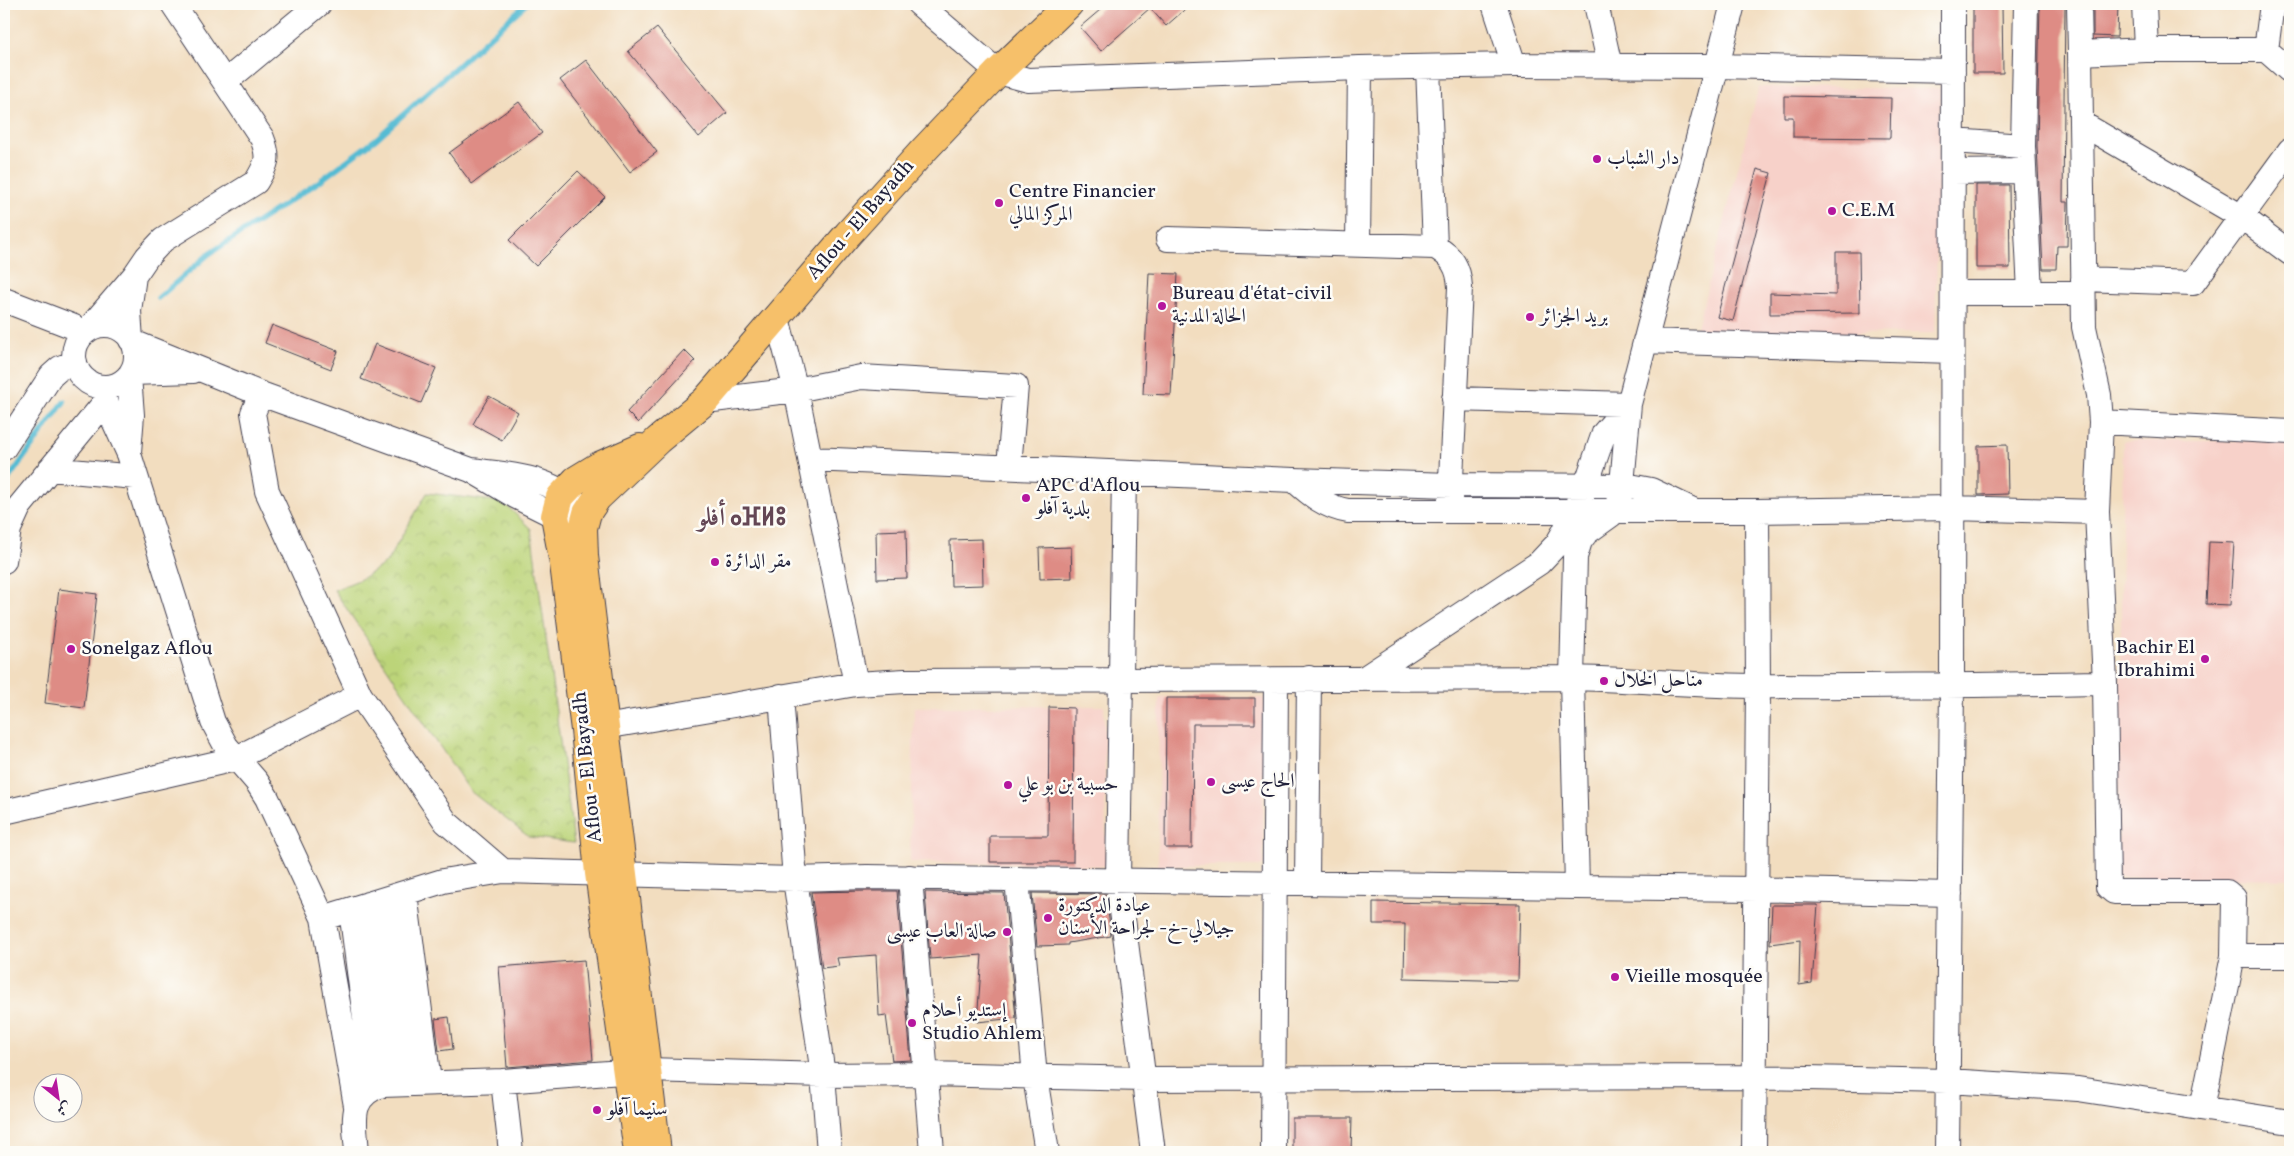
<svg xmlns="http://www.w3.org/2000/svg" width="2294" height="1156" font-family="Vollkorn,Amiri,'Noto Sans Tifinagh',serif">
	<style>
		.built { fill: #f7d1c9 }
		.park { fill: url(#park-crowns); stroke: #6f7b5a }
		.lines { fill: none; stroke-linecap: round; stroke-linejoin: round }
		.stream { stroke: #55bbd3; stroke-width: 5.5 }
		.building { fill: #de8c85 }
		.minor-casing { stroke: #413e4f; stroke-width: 26 }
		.major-casing { stroke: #413e4f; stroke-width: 30 }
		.minor { stroke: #fff; stroke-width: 24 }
		.major { stroke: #f6c06b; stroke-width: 28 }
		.poi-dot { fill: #b5179e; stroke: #fdfcf7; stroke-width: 2 }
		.labels { text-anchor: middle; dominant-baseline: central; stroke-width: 5; stroke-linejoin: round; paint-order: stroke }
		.poi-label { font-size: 20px; fill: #22223b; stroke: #fdfcf7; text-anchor: start }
		.street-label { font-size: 20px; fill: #22223b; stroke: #fdfcf7 }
		.district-label { font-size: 25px; font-weight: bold; fill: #644755; stroke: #fdfcf7 }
	</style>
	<defs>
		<pattern id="park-crowns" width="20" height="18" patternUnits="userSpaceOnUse" patternTransform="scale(1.25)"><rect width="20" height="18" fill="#bcd479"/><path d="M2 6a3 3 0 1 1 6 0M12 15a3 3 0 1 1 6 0" fill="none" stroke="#a1b66a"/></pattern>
	</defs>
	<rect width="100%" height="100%" fill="#fdfcf7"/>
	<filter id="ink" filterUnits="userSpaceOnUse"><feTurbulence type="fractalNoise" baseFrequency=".02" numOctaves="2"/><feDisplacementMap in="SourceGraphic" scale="10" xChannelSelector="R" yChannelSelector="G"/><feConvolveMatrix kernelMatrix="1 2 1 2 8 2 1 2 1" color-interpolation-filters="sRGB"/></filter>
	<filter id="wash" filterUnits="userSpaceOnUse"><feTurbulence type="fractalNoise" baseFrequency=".0096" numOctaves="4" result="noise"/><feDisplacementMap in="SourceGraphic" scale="20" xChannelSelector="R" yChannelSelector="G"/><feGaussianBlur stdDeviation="1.12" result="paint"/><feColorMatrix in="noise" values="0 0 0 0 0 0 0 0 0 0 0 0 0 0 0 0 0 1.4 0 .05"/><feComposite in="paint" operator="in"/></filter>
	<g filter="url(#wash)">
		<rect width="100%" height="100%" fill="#f2ddbf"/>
		<path class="built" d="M1759 87 1941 89 1935 333 1695 335Z
			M2123 441H2290V879L2118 877Z
			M1159 697 1264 698 1263 866H1158Z
			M1104 706 1106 866 910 862 914 707Z"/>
		<path class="park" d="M427 493 503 502 531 529 574 843 529 837 470 791 334 590 361 579 386 563Z"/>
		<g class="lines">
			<path class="stream" d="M158 298 209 254 317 183 376 139 526 4
				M4 485 64 402"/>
		</g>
		<g id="blocks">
			<path class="building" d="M1107 4H1191L1166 26 1150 8 1101 51 1080 27Z
				M2040 4H2065L2063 202H2068L2067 246H2057L2056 269H2043L2037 146Z
				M2093 4H2118L2117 37 2093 36Z
				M1973 6H2002L2003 73H1973Z
				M657 28 727 113 699 137 628 51Z
				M586 60 657 152 630 172 560 80Z
				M1784 96 1891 98 1890 138 1793 137V117H1784Z
				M519 102 542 133 472 184 449 153Z
				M1757 169 1771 173 1733 321 1717 317Z
				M578 171 605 197 536 266 509 240Z
				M1976 185H2009L2010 268H1976Z
				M1836 252H1859L1860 313 1770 314V293L1836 295Z
				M1149 273 1178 274 1171 395 1143 394Z
				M272 325 338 351 331 369 265 343Z
				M375 344 436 368 421 403 361 379Z
				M684 350 695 361 638 423 627 412Z
				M489 396 518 412 502 440 473 424Z
				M2007 445 2008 494 1978 495V446Z
				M906 530 907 578 877 579 876 531Z
				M982 539 983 585 951 586 950 540Z
				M2209 542 2234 543 2230 605 2206 604Z
				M1071 547 1072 578 1040 579 1039 548Z
				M59 589 97 594 84 708 45 703Z
				M1166 698H1255V724H1193L1192 848H1165Z
				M1049 707 1074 708 1073 862H990V836H1048Z
				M867 891H897L911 1060 892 1061 886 1015 879 1016 876 955 837 958 839 966 822 968 811 892Z
				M925 892 1004 893 1016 1018 977 1022 982 955 930 959Z
				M1032 893 1106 894 1111 936 1068 943V945L1037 946Z
				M1373 902 1520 904 1518 981 1404 978 1405 924H1373Z
				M1772 905H1818L1812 983 1799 985 1800 940 1770 944Z
				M584 960 593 1060 507 1067 499 967Z
				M449 1017 453 1049 439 1051 435 1019Z
				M1292 1118H1352L1351 1152H1292Z"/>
		</g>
	</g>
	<g filter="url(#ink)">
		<use href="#blocks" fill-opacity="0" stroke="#413e4f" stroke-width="1"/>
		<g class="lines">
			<defs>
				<path id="minor" d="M919 4 998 72 1028 80 1360 68 1514 65 1716 66 1953 71
					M1494 4 1514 65
					M1596 4 1610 66
					M2026 4 2023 146 2030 293
					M2079 4 2080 53 2146 50H2266L2290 71
					M2144 4 2146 50
					M2266 50 2272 4
					M2080 53 2084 327 2099 395 2101 422 2097 512 2105 683 2108 887 2114 892H2227L2234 898 2233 956 2202 1108
					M1428 67 1435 247
					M225 82 319 4
					M2081 123 2242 217 2290 253
					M1953 141 2023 146
					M1953 172 2024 171
					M1168 239 1435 247C1452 256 1459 268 1460 287L1450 500
					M1358 244 1360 68
					M134 276 147 257 163 240 256 182C267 164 270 158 262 138L173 4
					M2083 279 2193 283 2290 150
					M1953 293H2083
					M4 300 74 327 83 334
					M777 318 796 390 861 377 1016 386 1009 466
					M74 356a31 31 0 1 1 62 0a31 31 0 1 1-62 0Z
					M87 331 134 276 129 311 131 340
					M1645 341 1952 351
					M133 342 261 394 471 470 515 496 555 516 570 517 587 513C553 476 518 476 471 470
					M131 373 193 371
					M129 376 132 415 129 452
					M102 387 109 410 129 454 213 722 226 746 257 782 267 798 323 918 356 1106
					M261 394 253 413 267 491 360 695 446 822 503 871
					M1454 399 1629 404
					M705 401 796 390 856 684
					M2101 422 2290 432
					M4 448 51 376 60 368 75 362
					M811 459 1294 480 1451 485 1630 486 1651 490 1693 510
					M50 469 135 477
					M1124 473 1118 880 1153 1152
					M1294 480C1311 495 1325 507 1348 511H1757L1953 508 2097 512
					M4 561 9 529 19 507 106 401
					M1366 677 1539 563 1557 544 1564 532 1586 485 1604 433 1629 404
					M781 696 795 879 823 1075 829 1152
					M587 730 856 684 905 681C1126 679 1347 678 1569 678 1633 679 1697 686 1761 686 1876 687 1991 685 2105 683
					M4 812 235 759 360 695
					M910 877 932 1152
					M1017 879 1035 1077 1047 1152
					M1307 883 1309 678
					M1577 887 1755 889 1950 894
					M405 893 429 1082
					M387 899 413 1083
					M368 904 391 1084
					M351 910 374 1087
					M323 918 443 881 503 871 795 879 867 877 1577 887 1572 678 1575 557 1580 541 1586 533 1611 515 1619 501 1622 485 1629 404 1733 4
					M2233 956H2290
					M503 1081 511 1152
					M357 1152C355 1123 347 1096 382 1085L503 1081 648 1070 823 1075 926 1074 1144 1079 1754 1077 1948 1081 2078 1089 2290 1122
					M1273 1152 1276 680
					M1754 1152 1758 686 1757 511
					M1947 1152 1952 686 1953 4"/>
				<path id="major" d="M638 1152 599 873 585 730 564 564 555 516 560 497 576 480 599 466 640 448
					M657 1152 584 556 583 528 587 513 597 498 658 440 705 401 848 234 922 152 998 72 1069 4"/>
			</defs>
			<use href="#minor" class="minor-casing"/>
			<use href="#major" class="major-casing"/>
			<use href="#minor" class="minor"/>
			<use href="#major" class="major"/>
		</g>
	</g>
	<g class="poi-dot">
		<circle cx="1597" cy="159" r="5"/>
		<circle cx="999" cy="203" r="5"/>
		<circle cx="1832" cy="211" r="5"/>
		<circle cx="1162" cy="306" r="5"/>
		<circle cx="1530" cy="317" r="5"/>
		<circle cx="1026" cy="498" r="5"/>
		<circle cx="715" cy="562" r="5"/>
		<circle cx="71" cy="649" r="5"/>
		<circle cx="2205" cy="659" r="5"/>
		<circle cx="1604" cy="681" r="5"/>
		<circle cx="1211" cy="782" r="5"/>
		<circle cx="1008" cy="785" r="5"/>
		<circle cx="1048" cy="918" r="5"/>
		<circle cx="1007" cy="932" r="5"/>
		<circle cx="1615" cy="977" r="5"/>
		<circle cx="912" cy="1023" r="5"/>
		<circle cx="597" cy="1110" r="5"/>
	</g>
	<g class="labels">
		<g class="poi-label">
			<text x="1607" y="159">دار الشباب</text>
			<text x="1009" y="192">Centre Financier<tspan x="1009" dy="23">المركز المالي</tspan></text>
			<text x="1842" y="211">C.E.M</text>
			<text x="1172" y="294">Bureau d'état-civil<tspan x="1172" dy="23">الحالة المدنية</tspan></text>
			<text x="1540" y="317">بريد الجزائر</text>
			<text x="1036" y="486">APC d'Aflou<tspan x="1036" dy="23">بلدية آفلو</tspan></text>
			<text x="725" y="562">مقر الدائرة</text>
			<text x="2195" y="648" text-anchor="end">Bachir El<tspan x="2195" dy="23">Ibrahimi</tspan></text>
			<text x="81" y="649">Sonelgaz Aflou</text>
			<text x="1614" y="681">مناحل الخلال</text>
			<text x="1221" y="782">الحاج عيسى</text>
			<text x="1018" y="785">حسبية بن بو علي</text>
			<text x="1058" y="906">عيادة الدكتورة<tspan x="1058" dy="23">جيلالي-خ- لجراحة الأسنان</tspan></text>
			<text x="997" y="932" text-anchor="end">صالة العاب عيسى</text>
			<text x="1625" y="977">Vieille mosquée</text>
			<text x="922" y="1011">إستديو أحلام<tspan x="922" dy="23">Studio Ahlem</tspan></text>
			<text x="607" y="1110">سنيما آفلو</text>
		</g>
		<g class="street-label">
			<text transform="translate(861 220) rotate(-49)">Aflou - El Bayadh</text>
			<text transform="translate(588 767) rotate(-96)">Aflou - El Bayadh</text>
		</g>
		<g class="district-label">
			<text x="742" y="518">أفلو ⴰⴼⵍⵓ</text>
		</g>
	</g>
	<rect width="2294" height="1156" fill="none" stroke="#fdfcf7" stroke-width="20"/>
	<g transform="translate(58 1098) rotate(150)"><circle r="24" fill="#fdfcf7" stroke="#a5a5ac"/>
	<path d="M0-4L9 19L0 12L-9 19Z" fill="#b5179e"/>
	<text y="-8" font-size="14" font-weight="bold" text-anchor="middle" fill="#22223b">ش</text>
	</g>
</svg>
